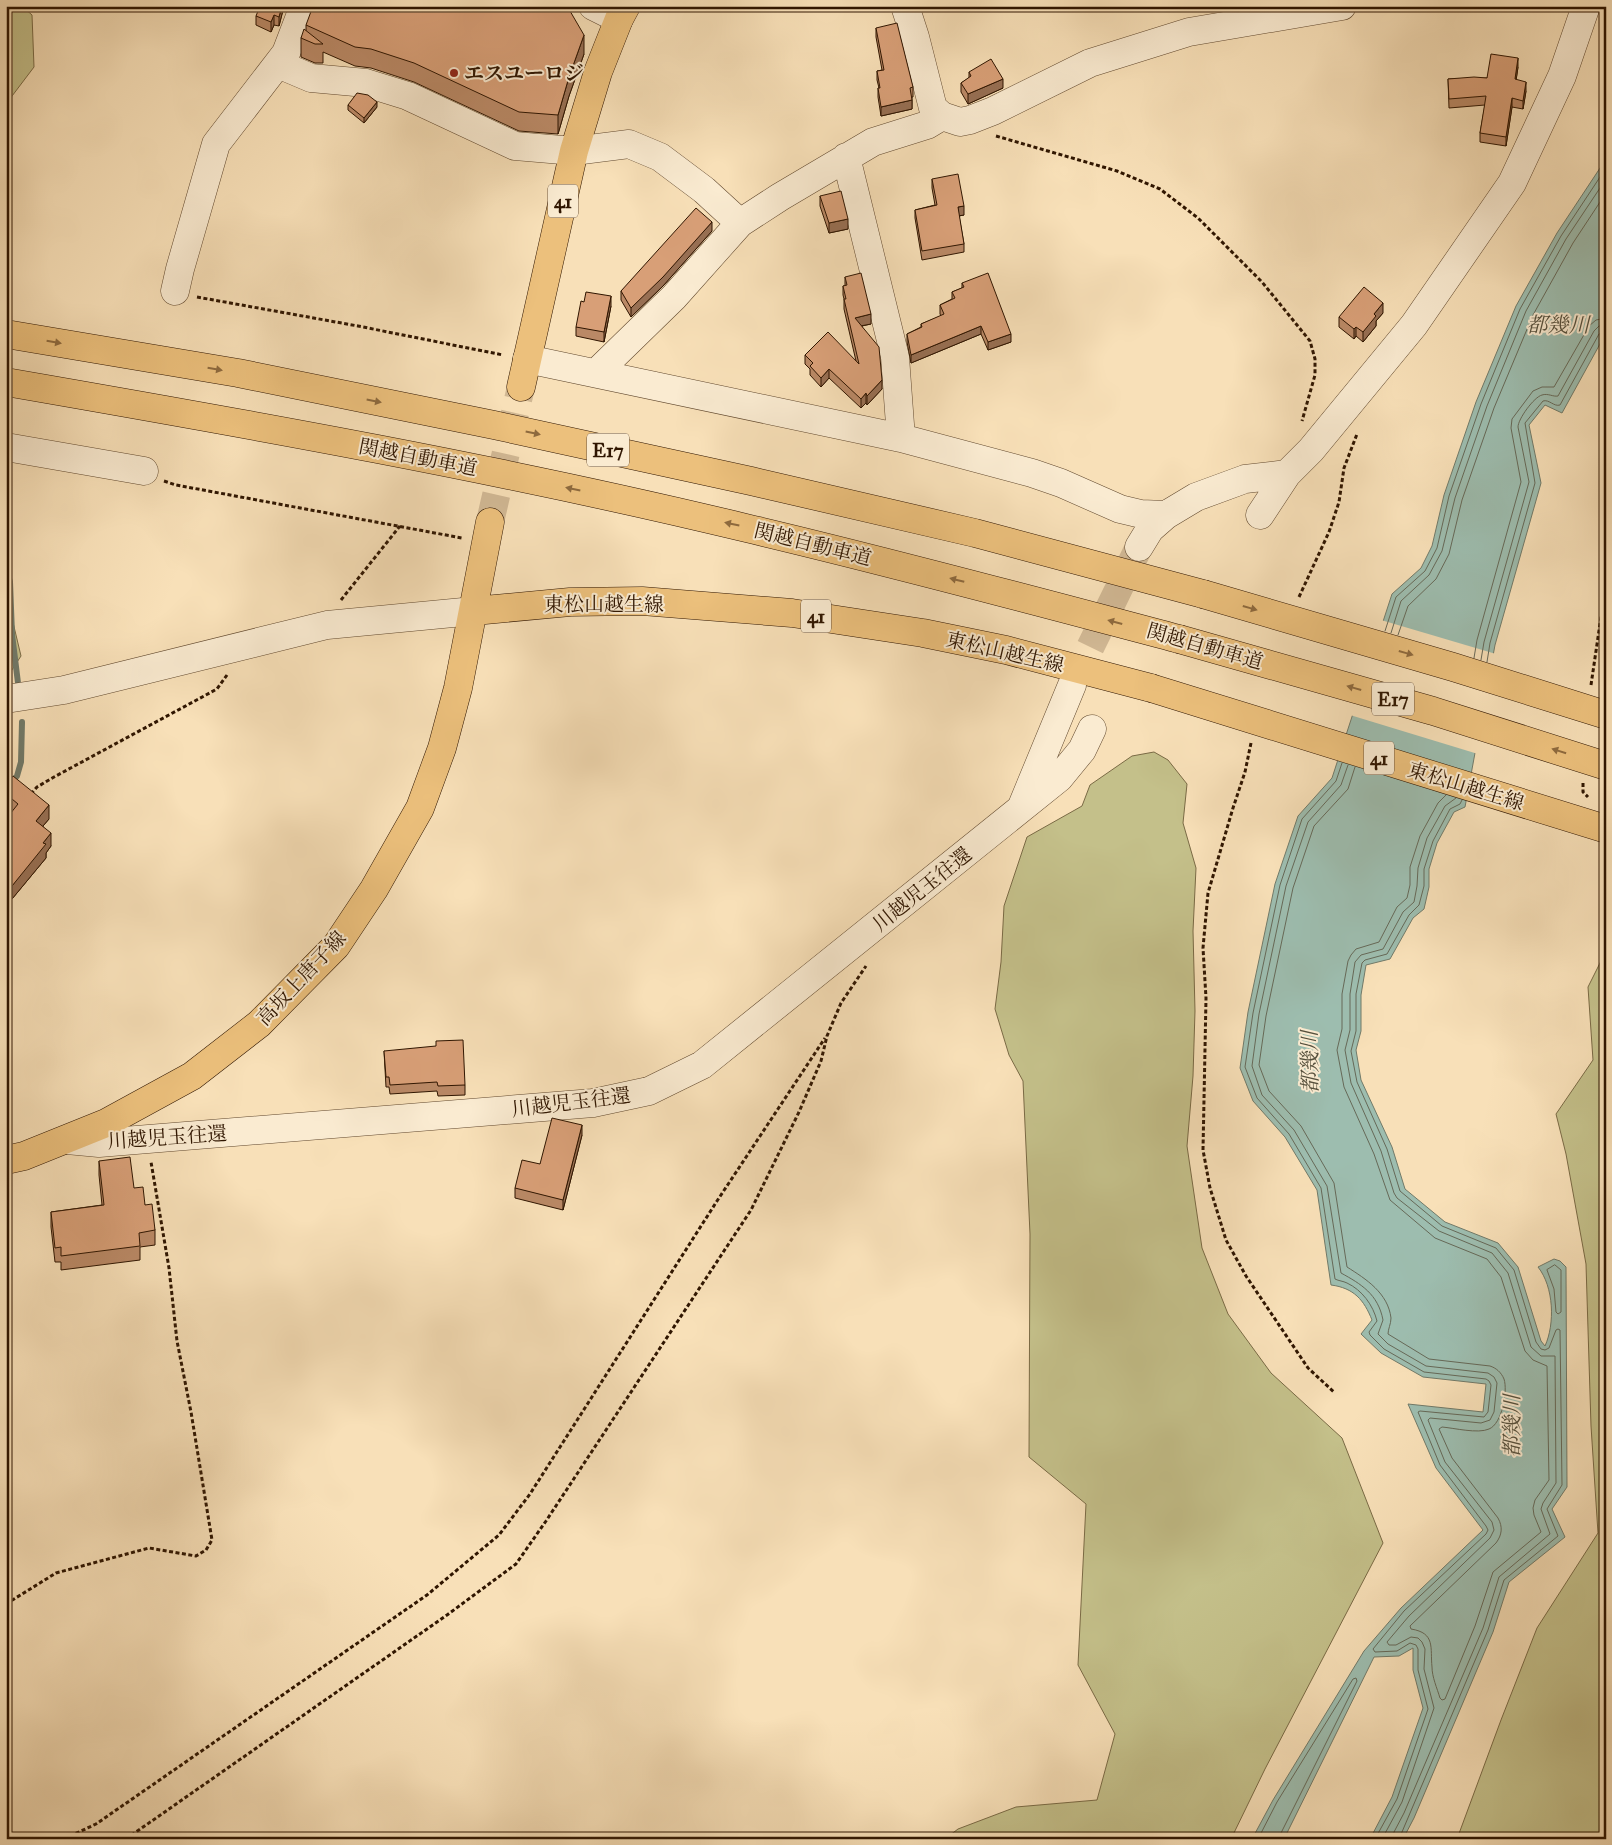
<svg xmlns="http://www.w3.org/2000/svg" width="1612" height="1845" font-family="'IM FELL Great Primer','Noto Serif JP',serif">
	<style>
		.green { fill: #c4c08a; stroke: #7a6a45 }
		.water { fill: #9dbdaf; stroke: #717a69 }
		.pier { fill: #f8e0b8 }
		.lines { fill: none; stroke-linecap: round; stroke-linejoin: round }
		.shore { stroke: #666958; stroke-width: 1 }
		.stream { stroke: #717a69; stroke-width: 6 }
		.minor-tunnel { stroke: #d0b793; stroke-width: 28; stroke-dasharray: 28 14; stroke-linecap: butt }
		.major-tunnel { stroke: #d0b793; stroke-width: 28; stroke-dasharray: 28 14; stroke-linecap: butt }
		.minor-casing { stroke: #61482e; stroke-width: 29 }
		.major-casing { stroke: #2f1500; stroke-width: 29 }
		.highway-casing { stroke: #2f1500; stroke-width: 29 }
		.path { stroke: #2f1500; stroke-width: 3; stroke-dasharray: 4 2.5; stroke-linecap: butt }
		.minor { stroke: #faebd1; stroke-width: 28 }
		.major { stroke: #ecc07c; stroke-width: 28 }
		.highway { stroke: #ecc07c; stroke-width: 28 }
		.major-bridge-casing { stroke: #2f1500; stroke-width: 29; stroke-linecap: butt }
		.highway-bridge-casing { stroke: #2f1500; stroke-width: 29; stroke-linecap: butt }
		.major-bridge { stroke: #ecc07c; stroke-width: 28 }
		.highway-bridge { stroke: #ecc07c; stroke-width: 28 }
		.wall { fill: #ba8966; stroke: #2f1500 }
		.shaded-wall { fill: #976f53; stroke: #2f1500 }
		.building { fill: #d89f77; stroke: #2f1500 }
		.oneway { fill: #8e6a3e }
		.poi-dot { fill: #8f2418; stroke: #faebd1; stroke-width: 2 }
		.labels { text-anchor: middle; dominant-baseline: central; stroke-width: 4; stroke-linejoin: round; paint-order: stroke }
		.shield { fill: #faebd1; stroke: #6c553f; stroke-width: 1 }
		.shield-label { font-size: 19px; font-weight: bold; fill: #2f1500 }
		.poi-label { font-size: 20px; font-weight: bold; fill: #2f1500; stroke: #faebd1; text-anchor: start }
		.street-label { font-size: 20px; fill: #2f1500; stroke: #faebd1 }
		.water-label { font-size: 21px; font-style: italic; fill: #56503d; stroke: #faebd1 }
	</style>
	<rect width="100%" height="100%" fill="#f8e0b8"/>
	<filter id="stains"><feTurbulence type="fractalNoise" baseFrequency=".004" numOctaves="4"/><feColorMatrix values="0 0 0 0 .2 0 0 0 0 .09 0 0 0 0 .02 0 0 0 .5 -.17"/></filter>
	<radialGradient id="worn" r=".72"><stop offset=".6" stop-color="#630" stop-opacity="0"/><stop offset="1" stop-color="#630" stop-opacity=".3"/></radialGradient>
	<path class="green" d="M6 6H22L32 15 34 67 6 104Z
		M6 593 21 656 6 679Z
		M1154 752 1168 760 1187 784 1183 823 1196 868 1193 931 1195 1011 1193 1076 1187 1146 1202 1248 1228 1314 1271 1373 1342 1438 1383 1543 1265 1769 1231 1839H945L958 1829 1016 1807 1097 1800 1115 1734 1078 1665 1086 1504 1029 1457 1030 1234 1023 1081 1009 1055 995 1009 1001 962 1004 906 1027 837 1082 806 1090 785 1132 756Z
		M1606 951V1839H1457L1501 1720 1537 1628 1598 1533 1591 1426 1586 1264 1566 1154 1556 1114 1593 1060 1588 987Z"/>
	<path class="water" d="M1606 159V333L1562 413 1545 405 1529 425 1541 483 1495 645 1465 807 1454 812 1437 843 1429 869V887L1424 909 1413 918 1390 959 1366 965 1361 995V1031L1356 1050 1361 1080 1392 1147 1405 1189 1445 1222 1498 1243 1518 1267 1541 1341 1545 1346C1555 1324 1554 1287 1538 1267L1554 1259 1560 1261 1566 1267 1567 1487 1552 1509 1565 1537 1509 1582 1493 1632 1414 1818 1403 1839H1370L1392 1797 1423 1708 1413 1670V1648L1399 1656 1374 1657 1284 1839H1252L1273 1800 1364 1651 1401 1608 1483 1530 1436 1468 1408 1404 1483 1412 1486 1384 1423 1377 1381 1353 1361 1334 1372 1320C1364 1300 1354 1288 1331 1285L1317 1190 1285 1137 1253 1101 1240 1068 1248 1012 1275 884 1298 816 1332 778 1392 594 1421 568 1432 546 1444 495 1476 402 1516 306 1557 233Z"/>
	<path class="pier" d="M1381 620 1496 654 1478 754 1350 715Z"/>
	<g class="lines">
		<path class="shore" d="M1385 631 1396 597 1425 571 1437 548 1449 496 1481 404 1520 309 1561 236 1606 168
			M1391 633 1401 601 1429 575 1442 551 1455 498 1487 406 1526 311 1566 239 1606 179
			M1398 635 1408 606 1436 579 1449 554 1462 500 1494 408 1533 315 1573 243 1606 193
			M1474 658 1477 640 1521 482 1511 428 1512 419 1533 391 1542 387H1554L1589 326 1596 320 1606 318
			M1481 660 1484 642 1529 482 1518 427C1518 419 1534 397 1542 395 1548 393 1553 397 1558 396L1594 331 1599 326 1606 325
			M1487 662 1490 643 1535 483 1525 423 1543 401C1549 399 1554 407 1560 405L1599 334 1606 332
			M1342 763 1336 781 1302 819 1280 885 1253 1013 1245 1067 1257 1098 1289 1134 1321 1188 1335 1279C1339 1281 1343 1281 1347 1283 1362 1290 1373 1305 1377 1321L1369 1332 1370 1335 1384 1349 1424 1372 1486 1379 1489 1381 1491 1385 1488 1412 1484 1417 1420 1411 1418 1412 1440 1465 1486 1526 1488 1530 1486 1534 1404 1611 1373 1649 1375 1652 1397 1651 1410 1643 1416 1645 1418 1649V1670L1428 1709 1397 1799 1375 1839
			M1348 765 1341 785 1308 822 1286 886 1259 1014 1252 1066 1262 1095 1294 1130 1327 1186 1341 1273C1361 1284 1378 1294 1383 1320L1378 1334 1388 1344 1426 1366 1488 1373 1494 1377 1497 1383 1494 1412 1490 1420 1481 1423 1430 1418 1428 1420 1445 1462 1492 1522 1494 1530 1490 1538 1409 1616 1387 1642 1389 1645H1396L1411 1637 1418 1638 1422 1642 1425 1649 1424 1669 1434 1708 1402 1802 1382 1839
			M1355 767 1348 789 1314 826 1293 888 1266 1016 1259 1065 1269 1091 1301 1126 1334 1183 1347 1267C1366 1279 1388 1293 1391 1318 1391 1324 1388 1329 1388 1334L1429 1359 1490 1366C1496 1368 1501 1372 1504 1379 1508 1391 1502 1424 1489 1429 1478 1434 1454 1428 1442 1427L1439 1429 1452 1458 1498 1518C1503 1527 1502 1535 1496 1543L1410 1626 1411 1629C1436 1633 1430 1648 1432 1667 1432 1677 1437 1688 1440 1698L1442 1700 1445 1699 1475 1626 1493 1572 1541 1532 1534 1515 1533 1508 1535 1500 1549 1480 1547 1366 1533 1360 1525 1351 1501 1277 1487 1259 1435 1238 1390 1200 1374 1154 1344 1087 1337 1050 1342 1029V994L1348 961 1351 955 1356 949 1379 942 1397 907 1407 898 1410 885V867L1420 836 1438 803 1446 795
			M1555 1265 1561 1270V1312L1558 1314 1556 1312 1554 1289 1547 1270Z
			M1258 1839 1277 1802 1353 1679 1356 1678 1357 1681 1280 1835 1279 1839
			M1393 1839 1394 1832 1404 1813 1483 1628 1499 1577 1550 1534 1541 1509 1543 1503 1556 1483 1555 1356H1541L1531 1347 1508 1273 1492 1253 1439 1231 1397 1198 1394 1193 1381 1151 1351 1083 1345 1050 1350 1030V994L1355 962 1361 955 1383 949 1403 912 1414 902 1417 886 1418 868 1427 838 1445 806 1456 798
			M1399 1839 1488 1630 1504 1580 1558 1536 1547 1509 1562 1485 1560 1330 1558 1329 1556 1330 1549 1348 1545 1350 1541 1349 1536 1342 1514 1270 1496 1248 1442 1226 1400 1191 1387 1149 1357 1082 1351 1051 1356 1031V994L1362 963 1365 960 1387 954 1409 915 1419 905 1424 886V869L1433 841 1450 809 1460 804 1462 800"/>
		<path class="stream" d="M6 269H8L9 279
			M6 569 10 582 12 634 18 683
			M6 788 17 776 21 762 22 722"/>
		<path class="minor-tunnel" d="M1072 685 1139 547"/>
		<path class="major-tunnel" d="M490 522 521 387"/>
		<defs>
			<path id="minor" d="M593 6 619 19
				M905 6 915 37 933 108 942 116 960 122 970 120 993 111 1090 63 1189 32 1342 6
				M278 64 311 78 366 83 408 96 515 146 574 151 629 144 660 157 704 190 740 223
				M846 157 895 357 901 438
				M175 291 180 269 216 144 286 53 304 6
				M527 359 901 438 1032 473 1061 483 1120 509 1141 514 1166 515
				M596 373 674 297 740 223 780 197 873 142 927 125 942 116
				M6 447 144 471
				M1260 515 1287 474 1311 450 1414 325 1512 183 1562 76 1586 6
				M1139 547 1150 529 1166 515 1196 497 1245 479 1287 474
				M6 699 64 690 327 625 474 611
				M1022 806 1072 685
				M67 1140 99 1143 593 1103 649 1091 702 1065 1059 778 1082 750 1092 729"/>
			<path id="major" d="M521 387 574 151 598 72 619 19 626 6
				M474 611 570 602 642 601 792 613 923 633 1006 650 1151 688
				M6 1160 24 1156 106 1123 192 1076 259 1024 336 946 374 889 420 808 442 748 458 688 490 522"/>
			<path id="highway" d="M6 334 238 373 494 425 751 481 975 533 1203 594
				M6 382C254 425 502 469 746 528 891 562 1035 601 1179 639"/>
		</defs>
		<use href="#minor" class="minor-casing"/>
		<use href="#major" class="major-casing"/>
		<use href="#highway" class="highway-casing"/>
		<path class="path" d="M996 136 1117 171 1160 189 1198 218 1262 282 1310 341 1315 359V375L1302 421
			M197 297 358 326 503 355
			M164 481 176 485 462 538
			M1299 597 1329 532 1339 502 1344 468 1357 434
			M341 600 400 526
			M1591 685 1601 617 1606 594
			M1251 743 1245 772 1233 808 1208 893 1203 948 1206 998 1203 1150 1210 1188 1226 1240 1246 1276 1308 1368 1335 1393
			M1583 783V792L1588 797
			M31 794 37 787 54 777 217 689 227 675
			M6 1604 56 1573 149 1548 196 1556 206 1550 212 1540 191 1412 177 1341 169 1268 151 1162
			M64 1839 96 1824 427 1595 499 1535 530 1494 717 1201 825 1038
			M126 1839 447 1615 516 1564 546 1521 751 1210 799 1112 821 1061 827 1036 841 1003 866 966"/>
		<use href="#minor" class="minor"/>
		<use href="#major" class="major"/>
		<use href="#highway" class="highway"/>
		<defs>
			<path id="major-bridge" d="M1151 688 1606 829"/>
			<path id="highway-bridge" d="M1203 594 1453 667 1606 715
				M1179 639 1433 711 1606 766"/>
		</defs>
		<use href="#major-bridge" class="major-bridge-casing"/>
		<use href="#highway-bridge" class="highway-bridge-casing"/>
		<use href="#major-bridge" class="major-bridge"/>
		<use href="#highway-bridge" class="highway-bridge"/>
	</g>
	<path class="wall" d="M284 6 279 26 274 25 271 32 256 25V16Z
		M306 25 584 54 569 96 558 134 519 131 414 82 371 68 355 66 323 52V63H315L301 57V38L306 31Z
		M876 28 913 87V97H912V109L881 116 878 97V88H879L877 80V71L882 70 876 37Z
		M1518 67 1516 80 1526 91 1523 109 1512 107 1506 146 1480 142V133L1485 105 1449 108 1448 79 1487 78Z
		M969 72 1003 88 968 104 961 92V83L969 78Z
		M348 105 377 107 364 123 348 110Z
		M932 179 964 215 959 216 964 244V252L922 260 915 218V210L935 205 932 188Z
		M820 196 848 229 829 233 820 206Z
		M712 231 663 286 631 317 621 300V291Z
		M845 277 871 324 862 326 882 389 867 405 866 403 861 408 829 378 821 387 810 375V369L805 364V355L856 361 844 309V299L843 295V286H845Z
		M962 283 1011 342 988 350 981 334 911 363 907 342V334L921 327V324L941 316 940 314V305L952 299V292L962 288Z
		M611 306 604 342 576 336V327Z
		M1383 313 1376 321V326L1363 342 1356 336 1354 339 1339 327V317Z
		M6 785 49 819 43 826 51 846 46 853V858L12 899 6 894V819L12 812 6 808Z
		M384 1051 465 1085V1095L438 1096 437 1091 390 1094 389 1087H386Z
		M582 1135 563 1210 515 1198V1188L540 1164Z
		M99 1161 134 1188 145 1205 155 1230V1245L140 1247V1260L61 1270V1262H55L51 1227V1212L102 1205 99 1175Z"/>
	<path class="shaded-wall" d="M282 6H284L279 26V17Z
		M274 15V25L271 32V22Z
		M584 35V54L569 96 558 134V115L569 77Z
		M1518 58V67L1515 88V79Z
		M1003 79V88L968 104V94Z
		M1526 82V91L1523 109V101Z
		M1512 98V107L1506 146V137Z
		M912 100V109L881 116V107Z
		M377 102V107L364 123V118Z
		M964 206V215L958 216V207Z
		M848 219V229L829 233V223Z
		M712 222V231L663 286 631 317V308Z
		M611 296V306L604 342V332Z
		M1383 303V313L1376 321V326L1363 342V332L1374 314Z
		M871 314V324L855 327V318Z
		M981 326V334L911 363V355Z
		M1356 327V336L1354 339V329Z
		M1011 334V342L988 350V342Z
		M829 369V378L821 387V378Z
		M882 380V389L867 405V396Z
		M866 393V403L861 408V399Z
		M49 805V819L36 834V821Z
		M51 833V846L46 853V858L12 899V886L43 843Z
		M582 1125V1135L563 1210V1200Z"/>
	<path class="building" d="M260 6H282L279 17 274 15 271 22 256 16Z
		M313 6H560L570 11 584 35 569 77 558 115 519 112 414 63 371 49 355 47 306 25Z
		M897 23 913 87 910 88 912 100 881 107 878 88H880L877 71 884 70 876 28Z
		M304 29 323 44H315L301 38Z
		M1491 54 1518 58 1515 79 1526 82 1523 101 1512 98 1506 137 1480 133 1486 96 1449 99 1448 79 1474 77 1487 78Z
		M991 59 1003 79 968 94 961 83 971 76 969 72Z
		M357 93 368 95 377 102 364 118 348 105Z
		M958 174 964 206 958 207 964 244 922 251 915 210 937 205 932 179Z
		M841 191 848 219 829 223 820 196Z
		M696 208 712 222 663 277 631 308 621 291Z
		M861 273 871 314 855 318 879 347 882 380 867 396 866 393 861 399 829 369 821 378 810 366 813 363 805 355 828 332 859 364 844 299H846L843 286 847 285 845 277Z
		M988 273 1011 334 988 342 981 326 911 355 907 334 922 327 921 324 944 314 940 305 955 298 952 292 964 287 962 283Z
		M1364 287 1383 303 1374 314 1376 316 1363 332 1356 327 1354 329 1339 317Z
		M586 292 611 296 604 332 576 327 581 301 584 302Z
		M13 776 49 805 36 821 51 833 43 843 46 844 12 886 6 880V819L18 804 6 794V785Z
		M463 1040 465 1085 438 1086 437 1082 390 1085 389 1077H386L384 1051 436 1046V1041Z
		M552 1118 582 1125 563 1200 515 1188 522 1160 540 1164Z
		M130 1157 134 1188 143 1187 145 1205 152 1204 155 1230 139 1233 140 1246 61 1256V1247L55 1248 51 1212 104 1205 99 1161Z"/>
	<defs><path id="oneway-solid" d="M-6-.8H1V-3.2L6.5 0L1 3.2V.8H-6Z" transform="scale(1.25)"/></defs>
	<g class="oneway">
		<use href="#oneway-solid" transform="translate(54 342) rotate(10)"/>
		<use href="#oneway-solid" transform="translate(215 369) rotate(10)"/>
		<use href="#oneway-solid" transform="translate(374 401) rotate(11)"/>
		<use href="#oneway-solid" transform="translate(533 433) rotate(12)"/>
		<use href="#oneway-solid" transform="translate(573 489) rotate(-168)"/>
		<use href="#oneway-solid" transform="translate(732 524) rotate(-168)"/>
		<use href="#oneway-solid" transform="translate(957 580) rotate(-166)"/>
		<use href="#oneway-solid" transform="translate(1250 608) rotate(16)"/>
		<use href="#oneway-solid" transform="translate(1115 622) rotate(-165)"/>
		<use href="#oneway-solid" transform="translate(1406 653) rotate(16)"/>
		<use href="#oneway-solid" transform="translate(1354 688) rotate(-164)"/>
		<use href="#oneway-solid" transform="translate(1559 751) rotate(-162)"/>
	</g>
	<circle class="poi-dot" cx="454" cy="73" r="5"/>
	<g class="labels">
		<g class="shield">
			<rect x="548" y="184.5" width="30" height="33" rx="4"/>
			<rect x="587" y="433.5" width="42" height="33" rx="4"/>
			<rect x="801" y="599.5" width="30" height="33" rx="4"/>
			<rect x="1372" y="682.5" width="42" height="33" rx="4"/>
			<rect x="1364" y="741.5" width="30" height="33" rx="4"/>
		</g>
		<g class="shield-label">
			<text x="563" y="201">41</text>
			<text x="608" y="450">E17</text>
			<text x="816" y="616">41</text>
			<text x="1393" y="699">E17</text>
			<text x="1379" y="758">41</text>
		</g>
		<g class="poi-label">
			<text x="464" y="73">エスユーロジ</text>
		</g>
		<g class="street-label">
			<text transform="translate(418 457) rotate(11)">関越自動車道</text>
			<text transform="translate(813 544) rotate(14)">関越自動車道</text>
			<text x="604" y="604">東松山越生線</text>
			<text transform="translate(1205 646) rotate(16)">関越自動車道</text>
			<text transform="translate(1005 652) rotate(13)">東松山越生線</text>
			<text transform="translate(1466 786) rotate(17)">東松山越生線</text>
			<text transform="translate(922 889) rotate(-39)">川越児玉往還</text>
			<text transform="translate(301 978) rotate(-47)">高坂上唐子線</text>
			<text transform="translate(571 1102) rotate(-7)">川越児玉往還</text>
			<text transform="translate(167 1137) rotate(-4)">川越児玉往還</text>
		</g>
		<g class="water-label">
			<text x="1558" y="325">都幾川</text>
			<text transform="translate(1310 1062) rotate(-91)">都幾川</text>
			<text transform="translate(1512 1426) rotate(-90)">都幾川</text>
		</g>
	</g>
	<rect width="1612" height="1845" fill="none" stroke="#f8e0b8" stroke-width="25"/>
	<rect x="8" y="8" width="1597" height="1830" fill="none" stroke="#2f1500" stroke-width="2.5"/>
	<rect x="12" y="12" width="1587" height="1820" fill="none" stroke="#2f1500"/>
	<rect width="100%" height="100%" filter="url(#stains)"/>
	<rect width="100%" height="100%" fill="url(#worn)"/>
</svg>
